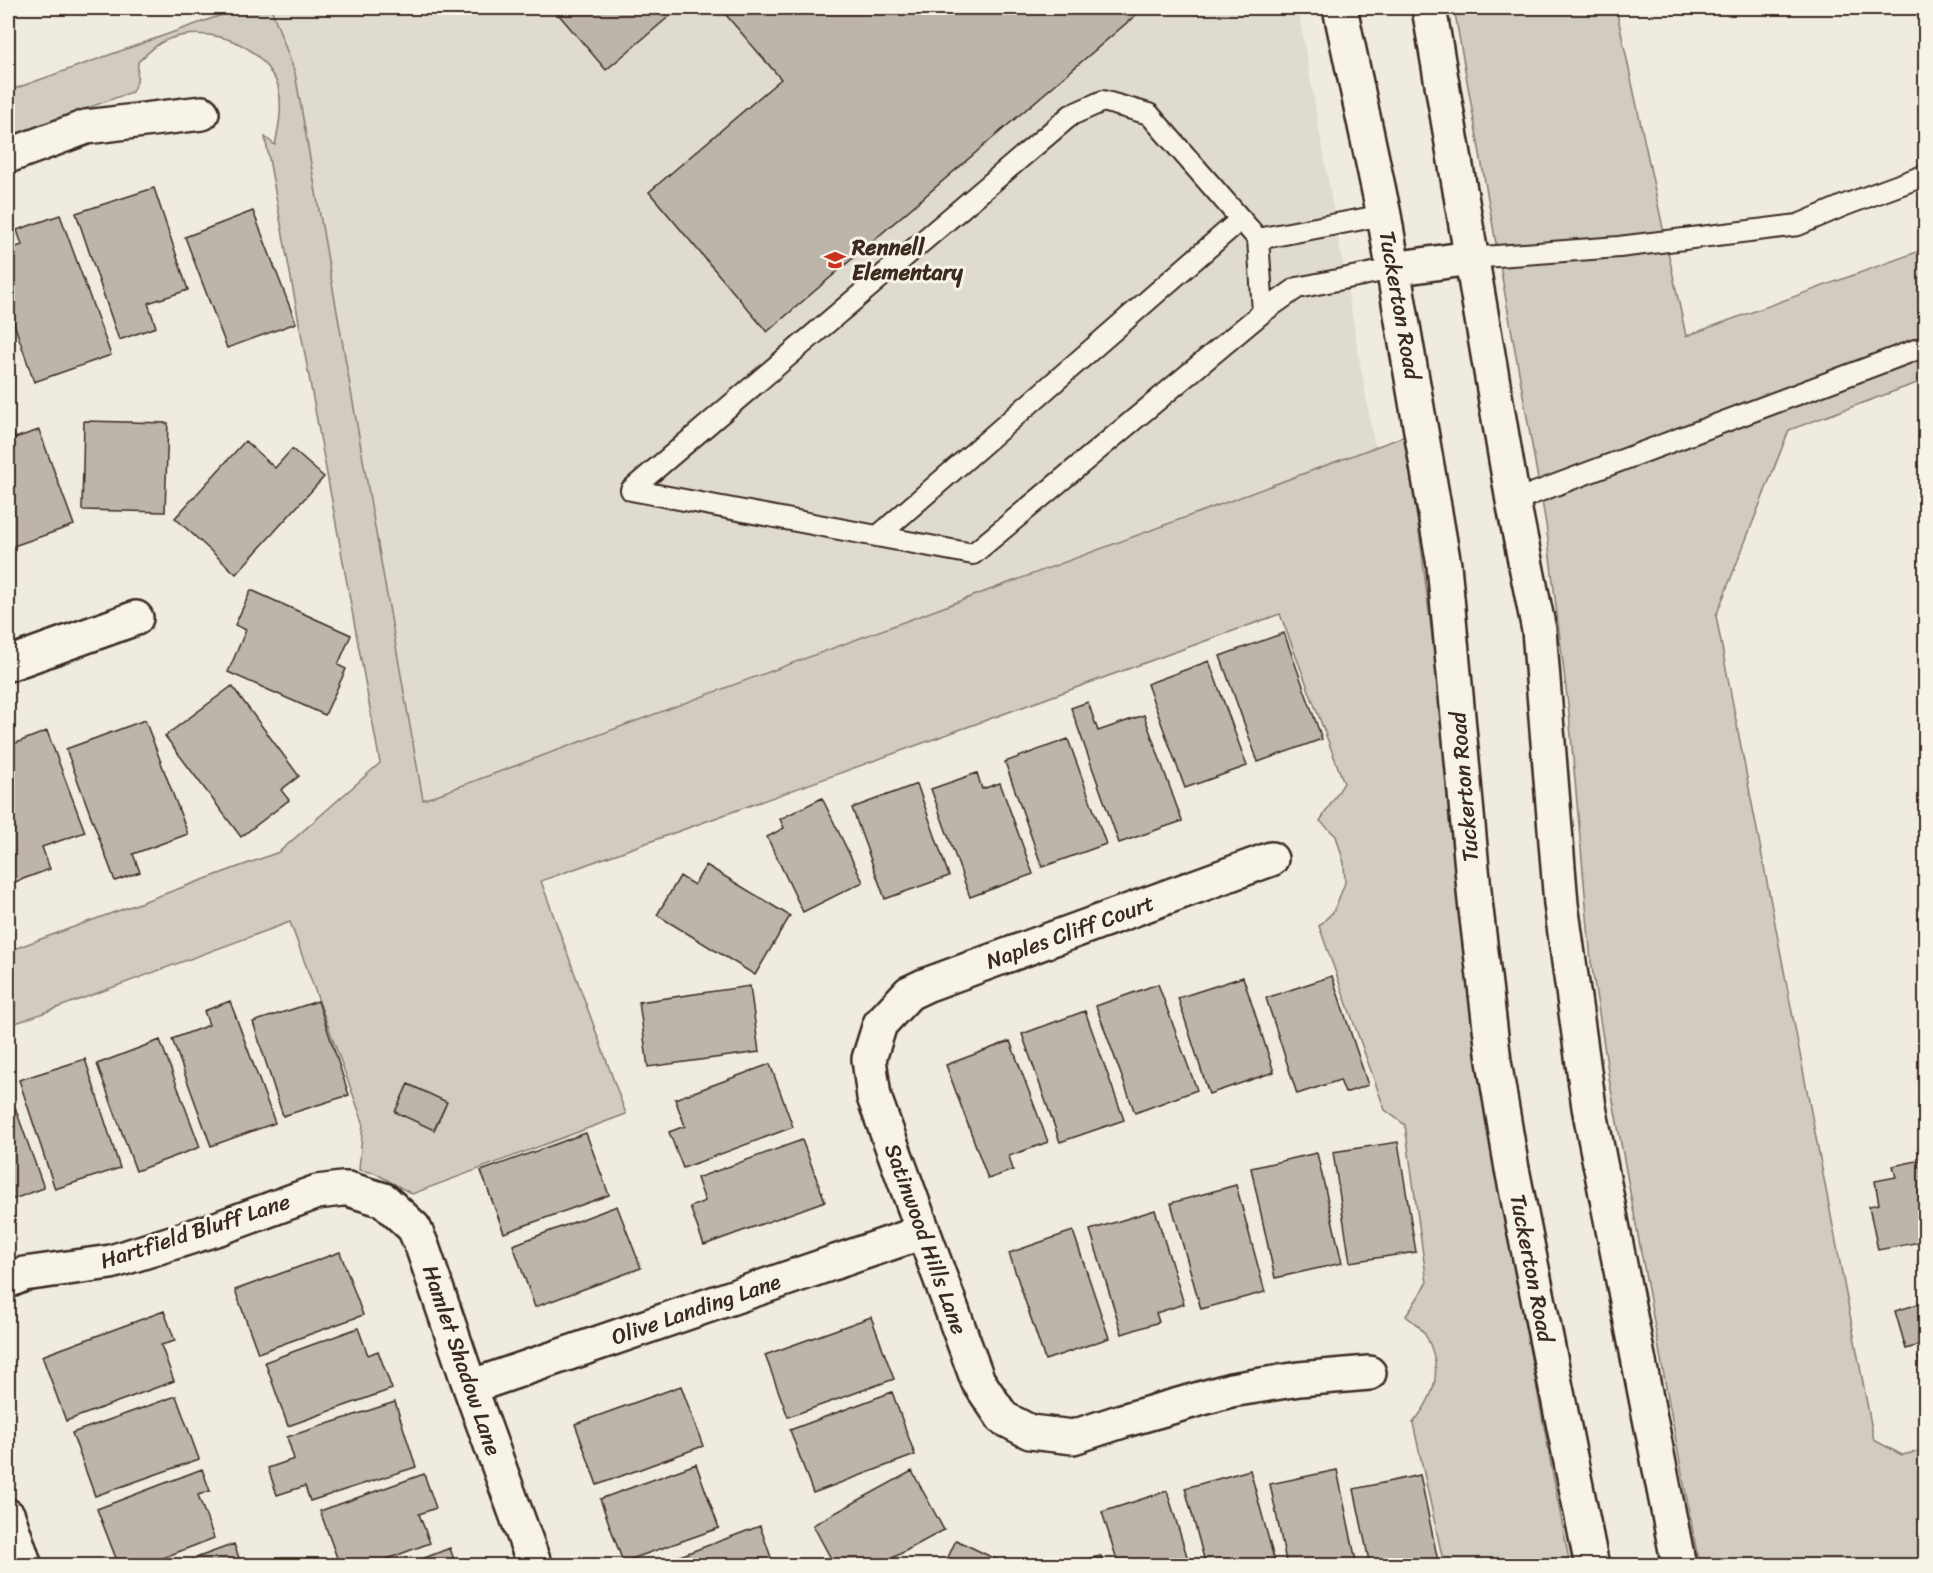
<svg xmlns="http://www.w3.org/2000/svg" width="1933" height="1573" font-family="Sriracha,sans-serif">
	<style>
		.built { fill: #e0dbd0 }
		.green { fill: #d1cbc0; stroke: #867a6f; stroke-width: 1.5 }
		.building { fill: #bdb5aa; stroke: #3b2a1e; stroke-width: 1.5 }
		.lines { fill: none; stroke-linecap: round; stroke-linejoin: round }
		.lane-casing { stroke: #3b2a1e; stroke-width: 24 }
		.street-casing { stroke: #3b2a1e; stroke-width: 38 }
		.secondary-casing { stroke: #3b2a1e; stroke-width: 38 }
		.lane { stroke: #f7f3e8; stroke-width: 20 }
		.street { stroke: #f7f3e8; stroke-width: 33 }
		.secondary { stroke: #f7f3e8; stroke-width: 33 }
		.labels { text-anchor: middle; dominant-baseline: central; stroke-width: 6; stroke-linejoin: round; paint-order: stroke }
		.poi-label { font-size: 22px; font-weight: bold; fill: #3b2a1e; stroke: #f7f3e8; text-anchor: start }
		.street-label { font-size: 22px; fill: #3b2a1e; stroke: #f7f3e8 }
	</style>
	<rect width="100%" height="100%" fill="#efebe0"/>
	<filter id="ink" filterUnits="userSpaceOnUse"><feTurbulence type="fractalNoise" baseFrequency=".0167" numOctaves="2"/><feDisplacementMap in="SourceGraphic" scale="12" xChannelSelector="R" yChannelSelector="G"/><feConvolveMatrix kernelMatrix="1 2 1 2 8 2 1 2 1" color-interpolation-filters="sRGB"/></filter>
	<g filter="url(#ink)">
		<path class="built" d="M271 8H1298L1375 448 423 800 295 73Z"/>
		<path class="green" d="M241 8H271L295 73 423 800 1405 436 1421 545 1442 719 1457 896 1474 1033 1496 1171 1570 1565H1444L1413 1423C1430 1402 1441 1380 1433 1353 1430 1344 1427 1335 1420 1328 1416 1323 1410 1320 1406 1316L1427 1283 1405 1125 1385 1110 1319 926 1334 911 1345 883 1344 863 1336 836 1320 821 1344 783 1280 614 541 881 626 1114 412 1194 375 1173 359 1170 363 1122 290 922 8 1026V951L279 852 380 763 265 137 275 145C279 126 283 106 278 86 277 80 272 75 269 70 249 37 197 25 162 42 154 46 145 56 138 62L137 82 132 92 8 137V91Z
			M1454 8H1616L1686 336 1925 249V380L1789 430 1716 616 1874 1440 1902 1455 1925 1450V1565H1699L1610 1084 1591 961 1569 713 1546 524Z"/>
		<path class="building" d="M553 8H679L606 70Z
			M720 8H1144L767 332 649 192 781 79Z
			M154 188 188 290 148 303 156 327 119 340 76 213Z
			M253 211 296 323 227 348 185 237Z
			M60 215 111 355 34 382 8 306V250L22 245 17 230Z
			M84 421 168 423 165 512 82 510Z
			M11 427 15 438 39 430 74 525 8 548V429Z
			M245 441 275 468 292 449 324 477 236 574 175 518Z
			M251 590 351 635 338 665 346 669 325 715 228 672 246 630 235 625Z
			M1284 633 1322 739 1258 762 1220 656Z
			M1209 661 1247 766 1185 788 1147 684Z
			M232 686 299 776 281 790 289 800 241 837 165 736Z
			M1088 702 1098 731 1144 715 1182 821 1119 843 1071 708Z
			M145 720 188 834 133 854 140 872 115 881 66 749Z
			M47 731 85 832 42 847 50 869 15 882 8 863V746Z
			M1068 739 1106 844 1042 867 1005 762Z
			M977 773 982 789 1000 783 1033 874 970 897 931 789Z
			M917 784 949 876 885 899 852 808Z
			M822 798 863 882 803 912 767 837 784 828 780 819Z
			M706 865 790 916 755 975 657 915 680 876 694 885Z
			M1332 976 1368 1085 1345 1093 1340 1080 1297 1094 1266 998Z
			M1243 977 1274 1072 1209 1094 1178 998Z
			M1158 984 1197 1090 1135 1113 1096 1006Z
			M750 986 759 1052 648 1067 639 1002Z
			M230 1001 275 1123 211 1146 172 1039 209 1025 204 1011Z
			M318 1001 349 1095 283 1116 253 1022Z
			M1085 1011 1124 1120 1060 1142 1022 1034Z
			M160 1040 200 1147 136 1171 97 1064Z
			M1010 1041 1048 1142 1009 1156 1013 1170 988 1179 946 1065Z
			M85 1059 120 1168 55 1189 19 1080Z
			M770 1064 793 1127 683 1168 669 1132 685 1126 675 1099Z
			M408 1084 447 1102 434 1130 395 1112Z
			M8 1088 44 1188 8 1201Z
			M586 1133 609 1195 504 1233 481 1171Z
			M802 1140 825 1201 704 1245 690 1207 705 1201 697 1178Z
			M1398 1142 1416 1252 1350 1262 1333 1152Z
			M1317 1153 1342 1263 1275 1278 1251 1168Z
			M1926 1159V1241L1878 1250 1869 1206 1879 1204 1875 1181 1896 1177 1893 1166Z
			M1236 1185 1265 1292 1201 1309 1171 1203Z
			M617 1206 641 1268 535 1307 513 1245Z
			M1155 1210 1184 1304 1156 1313 1159 1322 1122 1334 1090 1230Z
			M1073 1231 1109 1338 1045 1360 1009 1253Z
			M340 1252 363 1315 258 1353 235 1290Z
			M1926 1258V1286L1918 1260Z
			M1926 1302V1343L1906 1349 1895 1311Z
			M164 1311 175 1341 161 1345 174 1381 66 1421 42 1356Z
			M871 1317 894 1379 788 1417 765 1355Z
			M358 1328 368 1355 378 1351 392 1389 288 1426 265 1362Z
			M1926 1356V1383L1918 1358Z
			M681 1386 703 1446 597 1485 575 1424Z
			M892 1392 915 1455 813 1493 790 1430Z
			M176 1396 199 1459 95 1496 72 1433Z
			M395 1402 416 1467 310 1501 305 1486 277 1495 268 1468 294 1459 287 1437Z
			M696 1464 719 1528 623 1562 600 1499Z
			M202 1469 210 1491 198 1495 214 1538 142 1566H119L97 1509Z
			M1250 1470 1276 1566H1206L1185 1488Z
			M1337 1470 1357 1566H1287L1270 1484Z
			M912 1471 944 1530 878 1566H835L813 1525Z
			M424 1474 436 1508 419 1514 430 1543 368 1566H340L320 1511Z
			M1420 1475 1439 1566H1370L1354 1489Z
			M1167 1491 1190 1566H1119L1102 1512Z
			M760 1526 774 1566H653Z
			M956 1540 1010 1566H944Z
			M234 1544 242 1566H174Z
			M450 1548 456 1566H404Z
			M1101 1556 1103 1566H1052Z"/>
		<g class="lines">
			<defs>
				<path id="lane" d="M1258 239 1384 215
					M1470 258 1619 247 1798 225 1845 205 1926 175
					M1263 312 1258 239 1149 114 1103 101 1071 115 631 490 973 554 1263 312 1297 288 1393 269
					M1513 501 1926 346
					M878 536 1241 219"/>
				<path id="street" d="M8 156 86 127 202 113
					M8 664 136 618
					M1271 859 926 985 909 993 880 1024 869 1059 874 1097 978 1381 1003 1418 1030 1432 1073 1437 1122 1421 1231 1390 1299 1379 1369 1373
					M8 1281 24 1274 111 1262 219 1228 317 1192 342 1189H348L384 1200 414 1228 422 1246 470 1387 535 1566
					M470 1387 923 1232
					M8 1516 25 1566"/>
				<path id="secondary" d="M1340 8 1384 215 1444 565 1475 901 1494 1061 1512 1169 1592 1566
					M1429 8 1513 501 1539 630 1561 904 1589 1107 1679 1566
					M1393 269 1470 258"/>
			</defs>
			<use href="#lane" class="lane-casing"/>
			<use href="#street" class="street-casing"/>
			<use href="#secondary" class="secondary-casing"/>
			<use href="#lane" class="lane"/>
			<use href="#street" class="street"/>
			<use href="#secondary" class="secondary"/>
		</g>
	</g>
	<defs>
		<symbol id="school-bare" viewBox="-9 -9 18 18"><path d="M0-5L7-2L0 1L-7-2ZM-4 1L0 2.5L4 1V4Q0 6-4 4Z" fill="#c8321e" stroke="#f7f3e8" stroke-width="2.5" paint-order="stroke"/></symbol>
	</defs>
	<g fill-rule="evenodd">
		<use href="#school-bare" x="820" y="245" width="30" height="30"/>
	</g>
	<g class="labels">
		<g class="poi-label">
			<text x="852" y="247">Rennell<tspan x="852" dy="25">Elementary</tspan></text>
		</g>
		<g class="street-label">
			<text transform="translate(1400 305) rotate(80)">Tuckerton Road</text>
			<text transform="translate(1464 787) rotate(-95)">Tuckerton Road</text>
			<text transform="translate(1070 932) rotate(-20)">Naples Cliff Court</text>
			<text transform="translate(195 1231) rotate(-18)">Hartfield Bluff Lane</text>
			<text transform="translate(926 1239) rotate(70)">Satinwood Hills Lane</text>
			<text transform="translate(1532 1268) rotate(79)">Tuckerton Road</text>
			<text transform="translate(696 1309) rotate(-19)">Olive Landing Lane</text>
			<text transform="translate(462 1360) rotate(71)">Hamlet Shadow Lane</text>
		</g>
	</g>
	<rect width="1933" height="1573" fill="none" stroke="#f7f3e8" stroke-width="30"/>
	<rect x="15" y="15" width="1903" height="1543" fill="none" stroke="#3b2a1e" stroke-width="2" filter="url(#ink)"/>
</svg>
